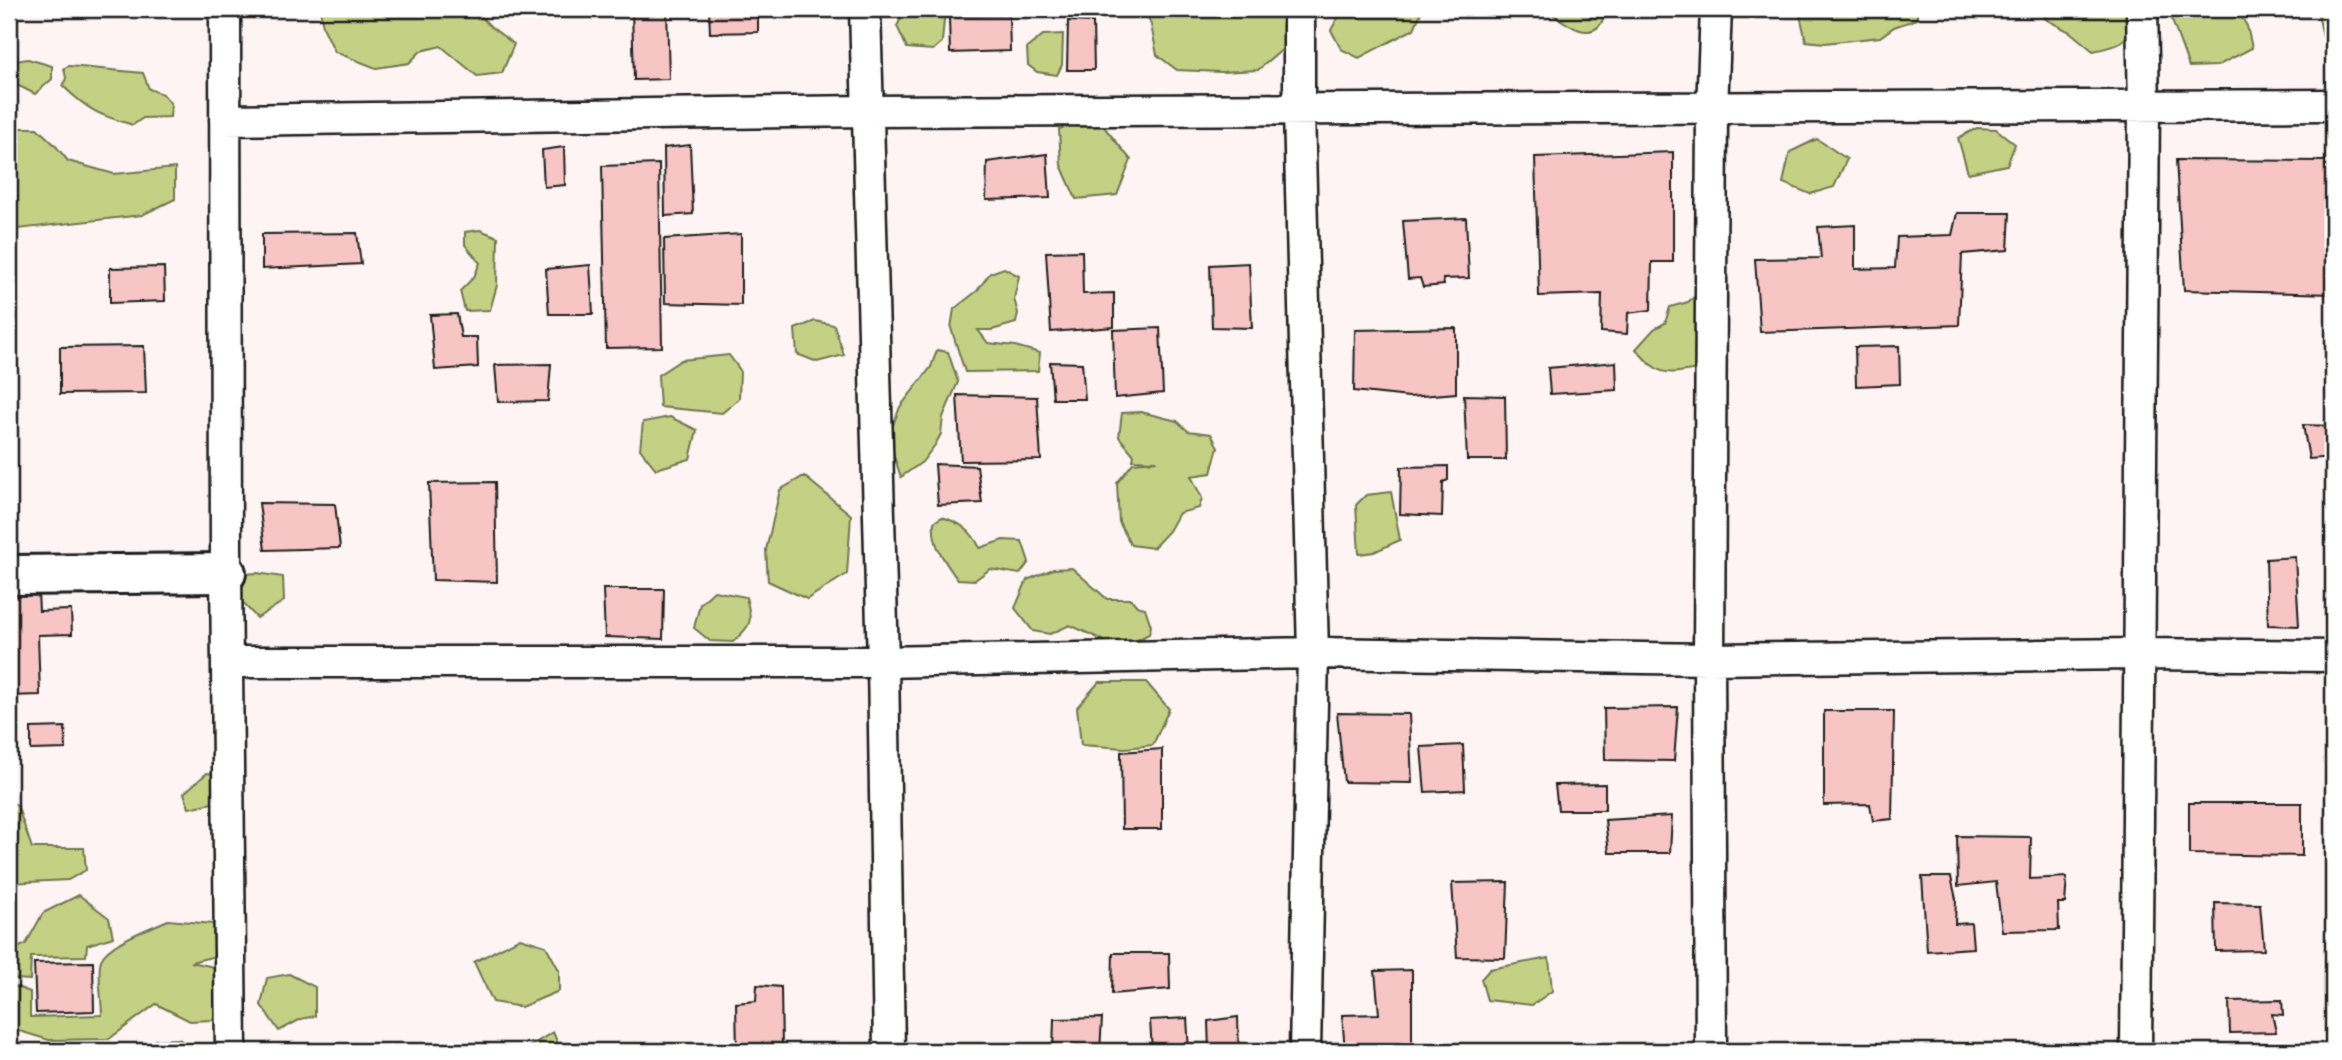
<svg xmlns="http://www.w3.org/2000/svg" width="2342" height="1060" font-family="'Balsamiq Sans',sans-serif">
	<style>
		.green { fill: #c4d185; stroke: #707650; stroke-width: 2 }
		.building { fill: #f7c6c4; stroke: #1c1c1c; stroke-width: 2 }
		.lines { fill: none; stroke-linecap: round; stroke-linejoin: round }
		.minor-casing { stroke: #1c1c1c; stroke-width: 35 }
		.tertiary-casing { stroke: #1c1c1c; stroke-width: 44 }
		.minor { stroke: #fff; stroke-width: 30 }
		.tertiary { stroke: #fff; stroke-width: 38 }
	</style>
	<rect width="100%" height="100%" fill="#fdf4f3"/>
	<filter id="ink" filterUnits="userSpaceOnUse"><feTurbulence type="fractalNoise" baseFrequency=".0143" numOctaves="2"/><feDisplacementMap in="SourceGraphic" scale="14" xChannelSelector="R" yChannelSelector="G"/><feConvolveMatrix kernelMatrix="1 2 1 2 8 2 1 2 1" color-interpolation-filters="sRGB"/></filter>
	<g filter="url(#ink)">
		<path class="green" d="M320 9H474L491 27 514 44 502 73 477 76 441 46 421 51 409 63 376 68 335 52 323 27Z
			M906 9H947L944 20 942 42 933 50 907 48 897 26Z
			M1065 9H1102L1097 17 1081 18 1067 13Z
			M1145 9H1291L1283 49 1258 70 1221 72 1177 70 1157 55 1151 25Z
			M1354 9H1424L1422 10 1414 29 1359 58 1341 49 1331 30 1340 14Z
			M1544 9H1608C1605 13 1603 21 1600 25 1584 43 1559 16 1544 9Z
			M1860 9H1917V19L1894 27 1880 37 1825 43 1806 41 1800 15 1847 14Z
			M2036 9H2133C2129 42 2125 44 2093 51L2070 32 2047 20Z
			M2168 9H2237L2247 26 2252 48 2217 66 2189 67Z
			M2317 9H2333V50L2323 37Z
			M1063 34 1062 65 1057 75 1037 72 1028 65 1027 48 1043 35Z
			M28 59 52 66V79L35 94 13 83 9 62Z
			M69 66 143 73 149 89 163 94 171 104 170 117 143 118 133 125C99 115 89 111 63 86L66 78 64 68Z
			M1096 117 1131 160 1117 195 1076 199 1061 165 1059 129Z
			M9 128H37L55 145 68 161 114 174 175 168V199L142 215 9 230Z
			M1977 128 1996 129 2015 144 2007 165 1968 173 1958 138Z
			M1817 139 1847 159 1834 187 1810 194 1783 183 1790 152Z
			M480 230 498 237 497 285 490 310 465 311 460 291 474 277 480 263 465 245V232Z
			M1004 268 1019 276 1014 299 1018 313 1016 323 992 330H978L988 343 1015 346 1040 353 1038 371 965 372 951 328 954 309 977 291 990 273Z
			M1700 292 1698 369C1664 375 1659 376 1636 349L1654 329 1665 323 1670 307 1688 302Z
			M815 321 834 325 844 355 817 362 797 354 795 329Z
			M937 350 948 352 958 382 943 417 941 434 935 445 922 462 901 477 888 438 900 407 931 367Z
			M729 355 740 370 739 399 722 413 660 407 658 375 681 360Z
			M1141 412 1177 421 1188 431 1211 434 1218 447 1211 473 1191 476 1202 498 1199 508 1179 513 1169 531 1153 548 1131 545 1119 522 1117 483 1133 463 1157 461 1133 460 1134 455 1119 437 1122 413Z
			M670 417 697 430 690 459 656 469 640 449 643 422Z
			M804 476 851 515 847 574 807 599 768 581 766 550 780 490Z
			M1391 492 1400 540 1374 552 1359 554 1356 505 1366 495Z
			M942 517C961 523 971 530 980 548L1003 540 1022 541 1029 562 1020 574 990 569 975 580 957 579C944 560 932 546 934 522Z
			M1072 568 1107 599H1131L1137 606 1145 608 1151 626 1149 634 1121 648 1119 643 1107 642 1070 625 1050 634 1033 631 1015 608 1027 580 1053 569Z
			M257 573 283 577 284 601 257 618 238 598 244 574Z
			M714 591 746 597C752 622 753 624 733 642L710 641 694 628 700 604Z
			M1099 682H1146L1169 709 1153 745 1125 748 1081 745 1077 707Z
			M207 773 228 776 222 798 212 803 189 808 184 793Z
			M9 801 17 805 32 848H84L86 870 68 880 9 883Z
			M79 895 109 918 113 937 87 945 86 956 31 957 30 980 16 979 9 973V952L26 944 43 913Z
			M168 920 213 924 223 939 224 954 191 962 228 970 225 995 213 1020 190 1021 156 1004 109 1039 49 1040 9 1028V984L30 992V1017L102 1015C102 1003 97 970 101 960 108 943 151 928 168 920Z
			M520 938 546 946 559 970V991L521 1007 493 1002 474 962Z
			M1549 958 1552 991 1532 1005 1487 1000 1481 979 1490 969Z
			M289 974 315 987V1016L301 1019 279 1031 261 1005 267 978Z
			M553 1032 561 1051H523L524 1050Z
			M179 1039 193 1049 192 1051H148L155 1040Z"/>
		<path class="building" d="M632 9H667L669 79 634 80Z
			M709 9H758V32L710 33Z
			M2247 9H2309V15L2247 17Z
			M1009 15 1010 51 950 53 949 16Z
			M1068 21 1093 22 1094 70H1067Z
			M690 145 693 214 665 216 664 148Z
			M564 147 565 185 544 187 542 150Z
			M1673 152V262H1652L1651 310 1628 313 1627 334 1601 332 1602 294 1539 296 1535 157Z
			M1047 154 1050 198 986 200 987 162Z
			M2176 160 2333 161V294L2184 290Z
			M659 164 662 347 606 348 602 166Z
			M1957 213H2010L2008 250 1962 254 1959 325 1760 332 1755 259 1821 258 1818 227 1855 225V269L1895 268 1897 237 1952 235Z
			M1466 218 1469 278 1443 279 1444 285 1423 287 1420 278 1408 279 1403 221Z
			M357 233 361 264 262 269V234Z
			M741 234V305L665 303 664 239Z
			M1082 251 1083 294 1114 293V327L1051 332 1046 252Z
			M1249 263 1252 328 1212 327 1210 265Z
			M590 265 593 314H549L546 269Z
			M164 267 165 301 110 303V268Z
			M457 314 461 337H477L478 367 435 370 430 315Z
			M1160 328 1163 393 1115 398 1113 330Z
			M1456 328V393L1409 397 1354 391 1355 330Z
			M144 346 146 393 60 394V347Z
			M1899 346 1900 384 1856 386 1855 347Z
			M1050 362 1082 363 1085 399H1053Z
			M1616 362 1617 390 1550 394 1548 368Z
			M551 364 548 401 498 402 495 365Z
			M957 395 1037 397 1041 460 961 461Z
			M1464 395 1505 396 1506 460H1467Z
			M2303 425 2333 426V457L2309 459Z
			M935 464 977 466 982 503 938 505Z
			M1448 466V480L1443 482 1442 516 1400 514 1401 467Z
			M495 482 497 582 433 580 429 483Z
			M259 503 335 504 340 548 265 550Z
			M2295 557 2299 626 2268 625 2266 559Z
			M603 589H664L663 639 605 637Z
			M38 592 39 611 71 610 72 634 38 635 40 695 9 696V593Z
			M1678 707 1674 761 1605 760 1604 708Z
			M1824 711H1894L1892 819 1873 821 1870 804 1824 805Z
			M1337 713 1409 714 1412 783 1344 782Z
			M2333 716V805L2331 806 2327 717Z
			M65 727 66 749 31 750V728Z
			M1463 745 1465 790 1425 792 1421 747Z
			M1162 749V829H1122L1121 752Z
			M1605 784V810H1558L1555 785Z
			M2189 803H2302V856L2189 854Z
			M1672 816 1670 853H1609L1605 820Z
			M1957 836 2031 837 2030 879 2067 877 2065 903H2058L2059 930 2002 931 1996 882 1958 886Z
			M1922 877H1951L1956 899 1955 924 1971 923 1973 948 1927 951Z
			M1508 882 1505 958 1457 957 1452 883Z
			M2215 903 2260 904 2264 950 2216 951Z
			M1113 953H1169L1170 989 1112 994Z
			M93 962 94 1011 36 1013 34 963Z
			M1412 970V1051H1345L1342 1015 1379 1014 1375 971Z
			M757 985 781 987 782 1051H737L736 1003 756 1001Z
			M2282 1000 2283 1015 2272 1014 2276 1032 2230 1033 2229 1001Z
			M1238 1017 1239 1051H1209L1208 1021Z
			M1102 1018 1100 1051H1053L1054 1019Z
			M1187 1018 1189 1051H1152L1150 1020Z"/>
		<g class="lines">
			<defs>
				<path id="minor" d="M225 9 226 573 231 1051
					M865 9 883 662 889 1051
					M1299 9V111L1313 653 1305 1051
					M225 120 867 111 2333 105
					M227 662H883L1313 653 1709 659 2139 654 2333 656
					M1711 1051 1709 659 1712 109 1716 9
					M2136 1051 2144 107 2142 9"/>
				<path id="tertiary" d="M9 575 226 573"/>
			</defs>
			<use href="#minor" class="minor-casing"/>
			<use href="#tertiary" class="tertiary-casing"/>
			<use href="#minor" class="minor"/>
			<use href="#tertiary" class="tertiary"/>
		</g>
	</g>
	<rect width="2342" height="1060" fill="none" stroke="#fff" stroke-width="35"/>
	<rect x="18" y="18" width="2307" height="1025" fill="none" stroke="#1c1c1c" stroke-width="2.5" filter="url(#ink)"/>
</svg>
